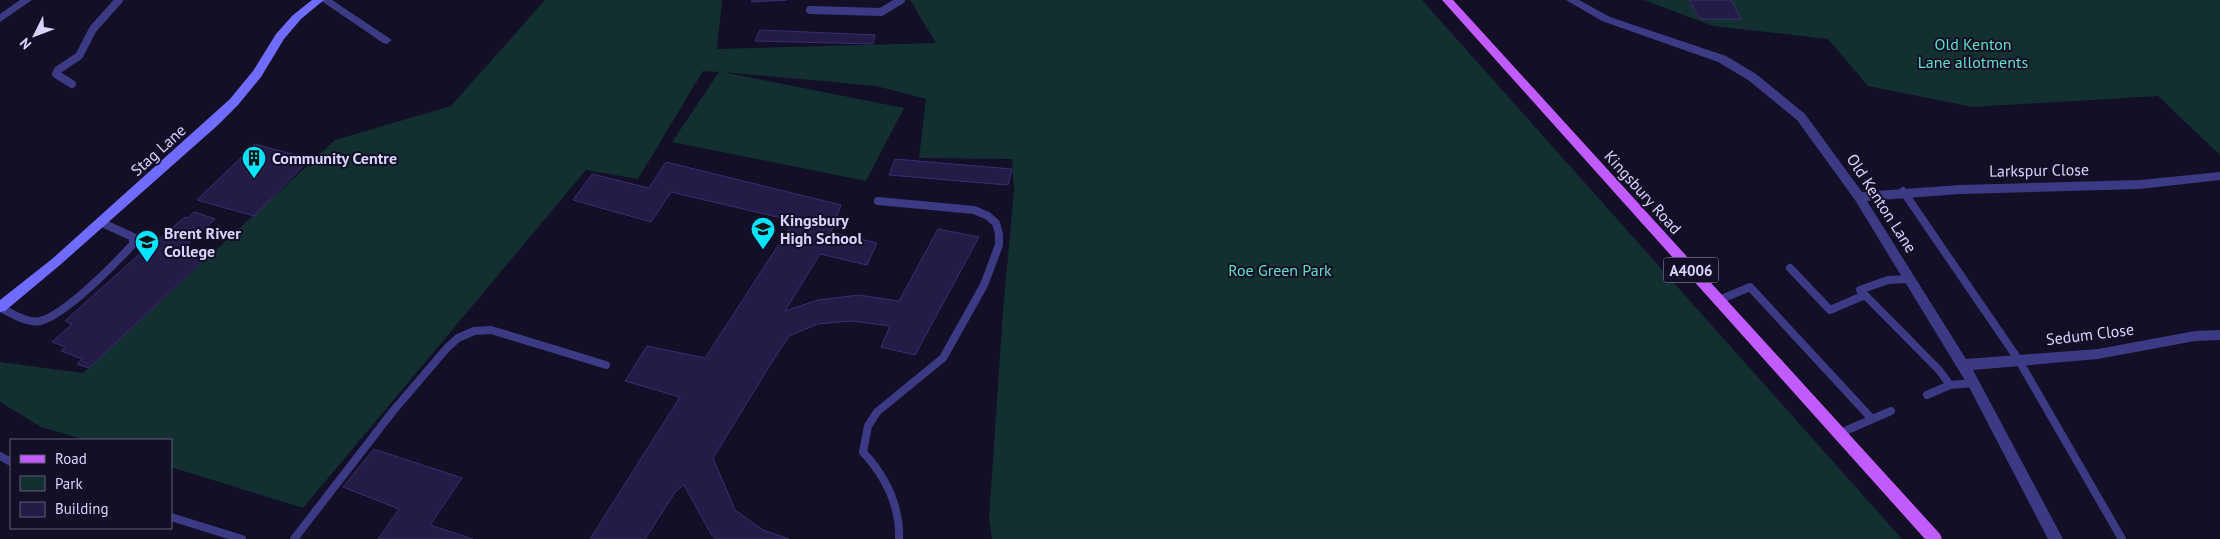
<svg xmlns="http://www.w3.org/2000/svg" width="2220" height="539" font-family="'PT Sans',sans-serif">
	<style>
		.green { fill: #12302f }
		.building { fill: #241b47; stroke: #3b2d73 }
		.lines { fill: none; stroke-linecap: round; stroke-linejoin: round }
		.lane { stroke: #3d3a85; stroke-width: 8 }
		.street { fill: #3d3a85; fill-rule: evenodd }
		.secondary { fill: #6f6bff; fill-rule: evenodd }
		.primary { fill: #c25bff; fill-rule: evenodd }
		.labels { text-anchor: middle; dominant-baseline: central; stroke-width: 4; stroke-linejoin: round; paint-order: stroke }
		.shield { fill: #130f26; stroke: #9e99be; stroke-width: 1 }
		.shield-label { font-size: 15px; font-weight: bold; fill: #d9d4ff }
		.park-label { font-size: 16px; fill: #5fe0c0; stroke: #130f26 }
		.street-label { font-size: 16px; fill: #d9d4ff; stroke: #130f26 }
		.poi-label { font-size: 16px; font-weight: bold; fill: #d9d4ff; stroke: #130f26; text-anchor: start }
	</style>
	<rect width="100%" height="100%" fill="#130f26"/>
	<path class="green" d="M545 0H722L717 49 936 43 910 0H1422L1902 539H992L989 519 1003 311 1014 190 1012 159 919 158 926 99 876 86 723 72 904 108 866 181 672 142 719 72 703 71 638 179 586 170 303 508 171 467V440H85L41 427 0 402V362L83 373 335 140 451 106Z
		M1644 0H2220V155L2158 96 1973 107 1868 86 1828 39 1713 26Z"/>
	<path class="building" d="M752 0H787L751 2Z
		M1689 0H1731L1741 19H1700Z
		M760 30 875 35 873 44 755 41Z
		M255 144 310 159 254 216 197 200Z
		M895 159 1012 169 1008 185 889 175Z
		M666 162 841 205 831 232 877 243 867 265 820 254 785 311 818 300 859 295 899 301 938 229 979 237 915 355 881 347 890 326 851 321 818 324 789 336 772 362 713 458 735 510 763 530 789 539H716L711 534 684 485 676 491 645 539H590L680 397 625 381 647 346 705 358 794 221 671 192 651 222 573 200 592 174 649 188Z
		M194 212 215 219 175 255 186 259 193 252 207 257 89 368 77 364 82 359 61 351 66 347 52 342 72 324 65 321 155 240 157 241 185 217 188 218Z
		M374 449 462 478 430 525 473 539H378L399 509 343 487Z"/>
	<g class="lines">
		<path class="lane" d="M810 10 881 12 901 0
			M72 84 56 74 58 70 79 56 93 29 119 0
			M1903 191 2018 359 2122 539
			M878 201 974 210 988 216 996 223 999 234V245L984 285 943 358 877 412 868 426 863 452C886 477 900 505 899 539
			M1790 268 1830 310 1865 295
			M1909 279 1888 280 1860 290 1939 370 1950 385
			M1719 300 1750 287 1872 419
			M0 308C12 313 27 324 40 321 65 315 115 264 133 244V237L100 222
			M1927 395 1950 385 1974 383
			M1838 434 1891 411
			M0 456 11 462
			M171 517 242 539
			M294 539 393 411 447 348 458 338 474 331 491 330 606 365"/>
		<path class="street" d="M20 0H32L0 22V14Z
			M320 0H332L392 40 387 44 383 43Z
			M1566 0H1579L1610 17 1726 56 1756 74 1805 114 1862 192 1960 185 2140 180 2220 172V180L2140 189 1960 194 1867 201 1966 359 2098 349 2195 331 2220 330V340L2195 341 2098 359 1973 370 2063 539H2048L1969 387 1855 200 1797 120 1748 80 1718 62 1602 21Z"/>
		<path class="secondary" d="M312 0H324L301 19 284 39 261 77 238 105 218 125 60 265 5 311 0 312V300L52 259 230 99 253 71 276 34 293 15Z"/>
		<path class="primary" d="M1442 0H1453L1940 534 1942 539H1925Z"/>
	</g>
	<defs>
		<symbol id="building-pin" viewBox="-11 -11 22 30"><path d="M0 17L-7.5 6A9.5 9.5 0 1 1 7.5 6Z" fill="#00e5ff" stroke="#130f26"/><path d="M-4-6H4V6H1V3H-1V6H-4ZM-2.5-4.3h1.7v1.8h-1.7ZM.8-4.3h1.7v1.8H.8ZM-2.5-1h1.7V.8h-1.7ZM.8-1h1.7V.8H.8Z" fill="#111"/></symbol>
		<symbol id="school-pin" viewBox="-11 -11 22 30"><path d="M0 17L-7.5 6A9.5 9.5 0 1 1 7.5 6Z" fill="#00e5ff" stroke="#130f26"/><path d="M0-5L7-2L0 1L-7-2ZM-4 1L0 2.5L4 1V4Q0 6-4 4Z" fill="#111"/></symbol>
	</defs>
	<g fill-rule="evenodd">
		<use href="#building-pin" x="240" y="144" width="28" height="38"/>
		<use href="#school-pin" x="749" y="215" width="28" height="38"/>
		<use href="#school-pin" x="133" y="228" width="28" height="38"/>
	</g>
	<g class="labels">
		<rect class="shield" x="1663.5" y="257.5" width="55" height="25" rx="4"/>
		<g class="shield-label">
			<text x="1691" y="270">A4006</text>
		</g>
		<g class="park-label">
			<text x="1973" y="44">Old Kenton<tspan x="1973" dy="18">Lane allotments</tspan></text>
			<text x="1280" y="270">Roe Green Park</text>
		</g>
		<g class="street-label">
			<text transform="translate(158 150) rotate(-42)">Stag Lane</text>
			<text transform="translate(2039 170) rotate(-1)">Larkspur Close</text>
			<text transform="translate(1643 192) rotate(48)">Kingsbury Road</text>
			<text transform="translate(1882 203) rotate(57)">Old Kenton Lane</text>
			<text transform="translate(2090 334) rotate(-7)">Sedum Close</text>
		</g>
		<g class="poi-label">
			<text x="272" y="158">Community Centre</text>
			<text x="780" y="220">Kingsbury<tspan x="780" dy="18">High School</tspan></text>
			<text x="164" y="233">Brent River<tspan x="164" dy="18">College</tspan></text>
		</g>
	</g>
	<rect x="10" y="439" width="162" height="90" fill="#130f26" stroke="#625e7d"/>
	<rect x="20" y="455" width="25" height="8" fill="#c25bff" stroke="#625e7d"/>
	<text x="55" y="464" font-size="15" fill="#d9d4ff">Road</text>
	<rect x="20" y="476" width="25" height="15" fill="#12302f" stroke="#625e7d"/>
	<text x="55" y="489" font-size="15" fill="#d9d4ff">Park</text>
	<rect x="20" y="502" width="25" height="15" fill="#241b47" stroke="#625e7d"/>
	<text x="55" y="514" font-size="15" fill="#d9d4ff">Building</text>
	<g transform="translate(35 35) rotate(228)" stroke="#130f26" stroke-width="4" paint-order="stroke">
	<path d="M0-4L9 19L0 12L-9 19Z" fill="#d9d4ff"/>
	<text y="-8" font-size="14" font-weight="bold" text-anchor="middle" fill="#d9d4ff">N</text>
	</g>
</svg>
